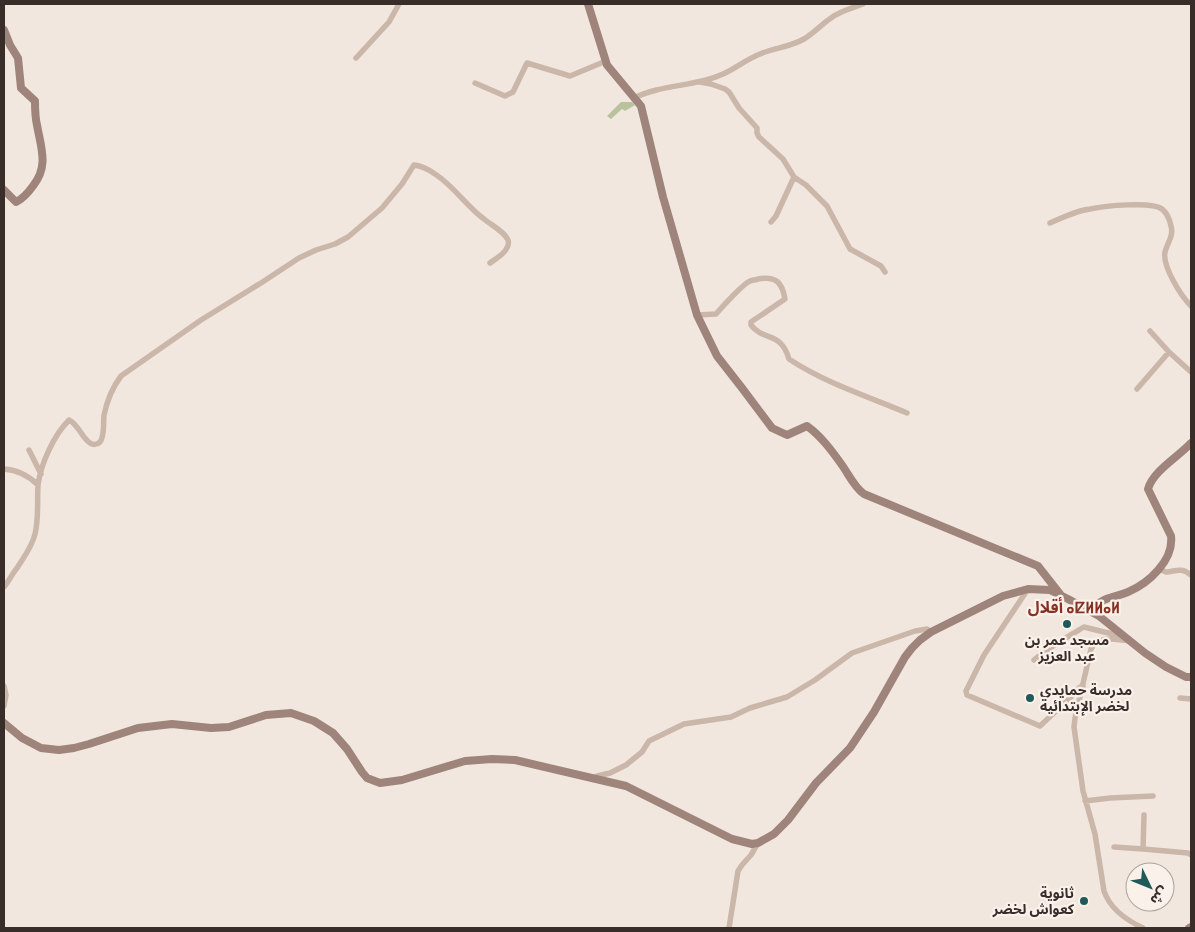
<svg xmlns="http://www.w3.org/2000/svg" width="1195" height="932" font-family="'Public Sans','Noto Sans Arabic','Noto Sans Tifinagh',sans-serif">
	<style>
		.green { fill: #b9c29e }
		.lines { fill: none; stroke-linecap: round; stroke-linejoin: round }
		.street { stroke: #cbb6aa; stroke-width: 5.5 }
		.secondary { stroke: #9e847b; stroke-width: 8 }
		.poi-dot { fill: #1f5a58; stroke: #faf1eb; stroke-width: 2 }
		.labels { text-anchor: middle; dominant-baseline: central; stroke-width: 4.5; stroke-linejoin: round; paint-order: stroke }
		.poi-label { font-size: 14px; font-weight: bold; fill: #382d29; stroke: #faf1eb }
		.quarter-label { font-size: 16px; font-weight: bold; fill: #873123; stroke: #faf1eb }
	</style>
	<rect width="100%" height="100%" fill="#f2e7de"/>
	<path class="green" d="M621 102H632L635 105 625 111 622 109 611 119 607 116Z"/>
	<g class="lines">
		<path class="street" d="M356 58 389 22 399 4
			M700 82 711 84 725 89 729 92 739 108 757 128V133L759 137 783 159 794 177 806 185 827 206 850 249 881 266 885 272
			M475 83 505 96 513 92 527 63 570 76 606 61
			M634 98C662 84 695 87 723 74 736 68 747 59 760 54 774 48 790 47 804 39 814 33 822 24 831 18 840 11 853 8 863 4
			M771 222 776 216 794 177
			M1050 223C1063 217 1076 211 1090 209 1104 206 1152 201 1162 209 1167 213 1170 221 1171 226 1174 236 1167 243 1165 252 1162 266 1181 296 1191 306
			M697 315 716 314C722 307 743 284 750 281 753 280 756 280 758 279 776 276 782 282 785 299L751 322V325C764 342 780 330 789 359 825 383 867 396 907 413
			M1150 331 1169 352 1191 372
			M1137 389 1169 352
			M29 450 41 474
			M4 469C18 470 28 475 38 485
			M1159 569 1166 572C1177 571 1181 567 1191 575
			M4 587C9 581 12 574 17 568 24 557 32 547 35 534 39 518 37 501 38 485 41 463 54 435 69 420 79 425 81 437 90 443 93 445 97 445 100 442 105 436 103 423 104 415 107 401 112 388 121 376L201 320 261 283 299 258 316 250 335 244 348 237 382 208 402 184 414 165C422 166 428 169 435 174 454 186 466 206 484 219 491 225 504 231 508 240 511 250 497 258 490 263
			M1028 589 984 655 966 691 967 695 1040 726 1071 697 1080 687 1083 686
			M1130 641C1116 640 1099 634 1091 649L1075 718 1074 727 1083 791 1095 834 1104 891C1110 909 1126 920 1143 928
			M1034 660C1049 647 1067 637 1084 627L1104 632 1123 636
			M4 686 6 695 4 706
			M1180 698 1191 699
			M593 778 597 776 610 773 626 765 642 752 649 741 684 724 731 717 750 708 787 697 815 680 852 653 915 631 927 629 931 632
			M1085 801 1110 798 1153 796
			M1114 847 1143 849 1188 853 1191 855
			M1143 849 1144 815
			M729 928 738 871 742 865 751 855 758 843"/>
		<path class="secondary" d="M588 4 607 65 641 106 663 197 697 315 717 356 742 388 772 428 787 435 807 426C821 436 832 451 842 465 849 475 854 487 864 494L1038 566 1060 594
			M4 30 10 45 18 58 21 88 35 101C35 109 35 117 37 125 41 148 49 166 33 186 28 193 24 198 16 202L4 190
			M1090 611C1104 596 1111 599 1128 592 1149 583 1174 560 1171 536L1148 489C1153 471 1178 457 1191 443
			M4 723 22 738 41 748 59 750 74 748 89 744 138 728 172 724 211 728 229 727 266 715 291 713 314 721 333 733 347 749 362 772 367 778 380 783 402 780 465 761 492 759 515 760 626 786 732 839 752 844 758 843 774 834 788 820 816 783 850 748 874 712 905 657 912 648 920 640 931 632 1003 596 1028 589 1050 590 1068 599 1099 616 1145 653 1166 667 1186 677H1191
			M1189 928 1191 927"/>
	</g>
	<g class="poi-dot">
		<circle cx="1067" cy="624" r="5"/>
		<circle cx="1030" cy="698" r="5"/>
		<circle cx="1084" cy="901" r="5"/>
	</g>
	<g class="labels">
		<g class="poi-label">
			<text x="1067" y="640">مسجد عمر بن<tspan x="1067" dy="16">عبد العزيز</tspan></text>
			<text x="1040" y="690" text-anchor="start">مدرسة حمايدي<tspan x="1040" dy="16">لخضر الإبتدائية</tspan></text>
			<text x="1074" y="893" text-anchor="end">ثانوية<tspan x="1074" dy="16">كعواش لخضر</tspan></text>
		</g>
		<g class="quarter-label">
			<text x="1074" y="607">أقلال ⴰⵇⵍⵍⴰⵍ</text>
		</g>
	</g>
	<rect width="1195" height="932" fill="none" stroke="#382d29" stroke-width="10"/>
	<g transform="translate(1150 887) rotate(133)"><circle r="24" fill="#faf1eb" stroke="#aca39d"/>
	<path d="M0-4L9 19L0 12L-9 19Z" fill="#1f5a58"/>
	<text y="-8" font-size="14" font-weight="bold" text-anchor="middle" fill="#382d29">ش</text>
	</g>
</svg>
